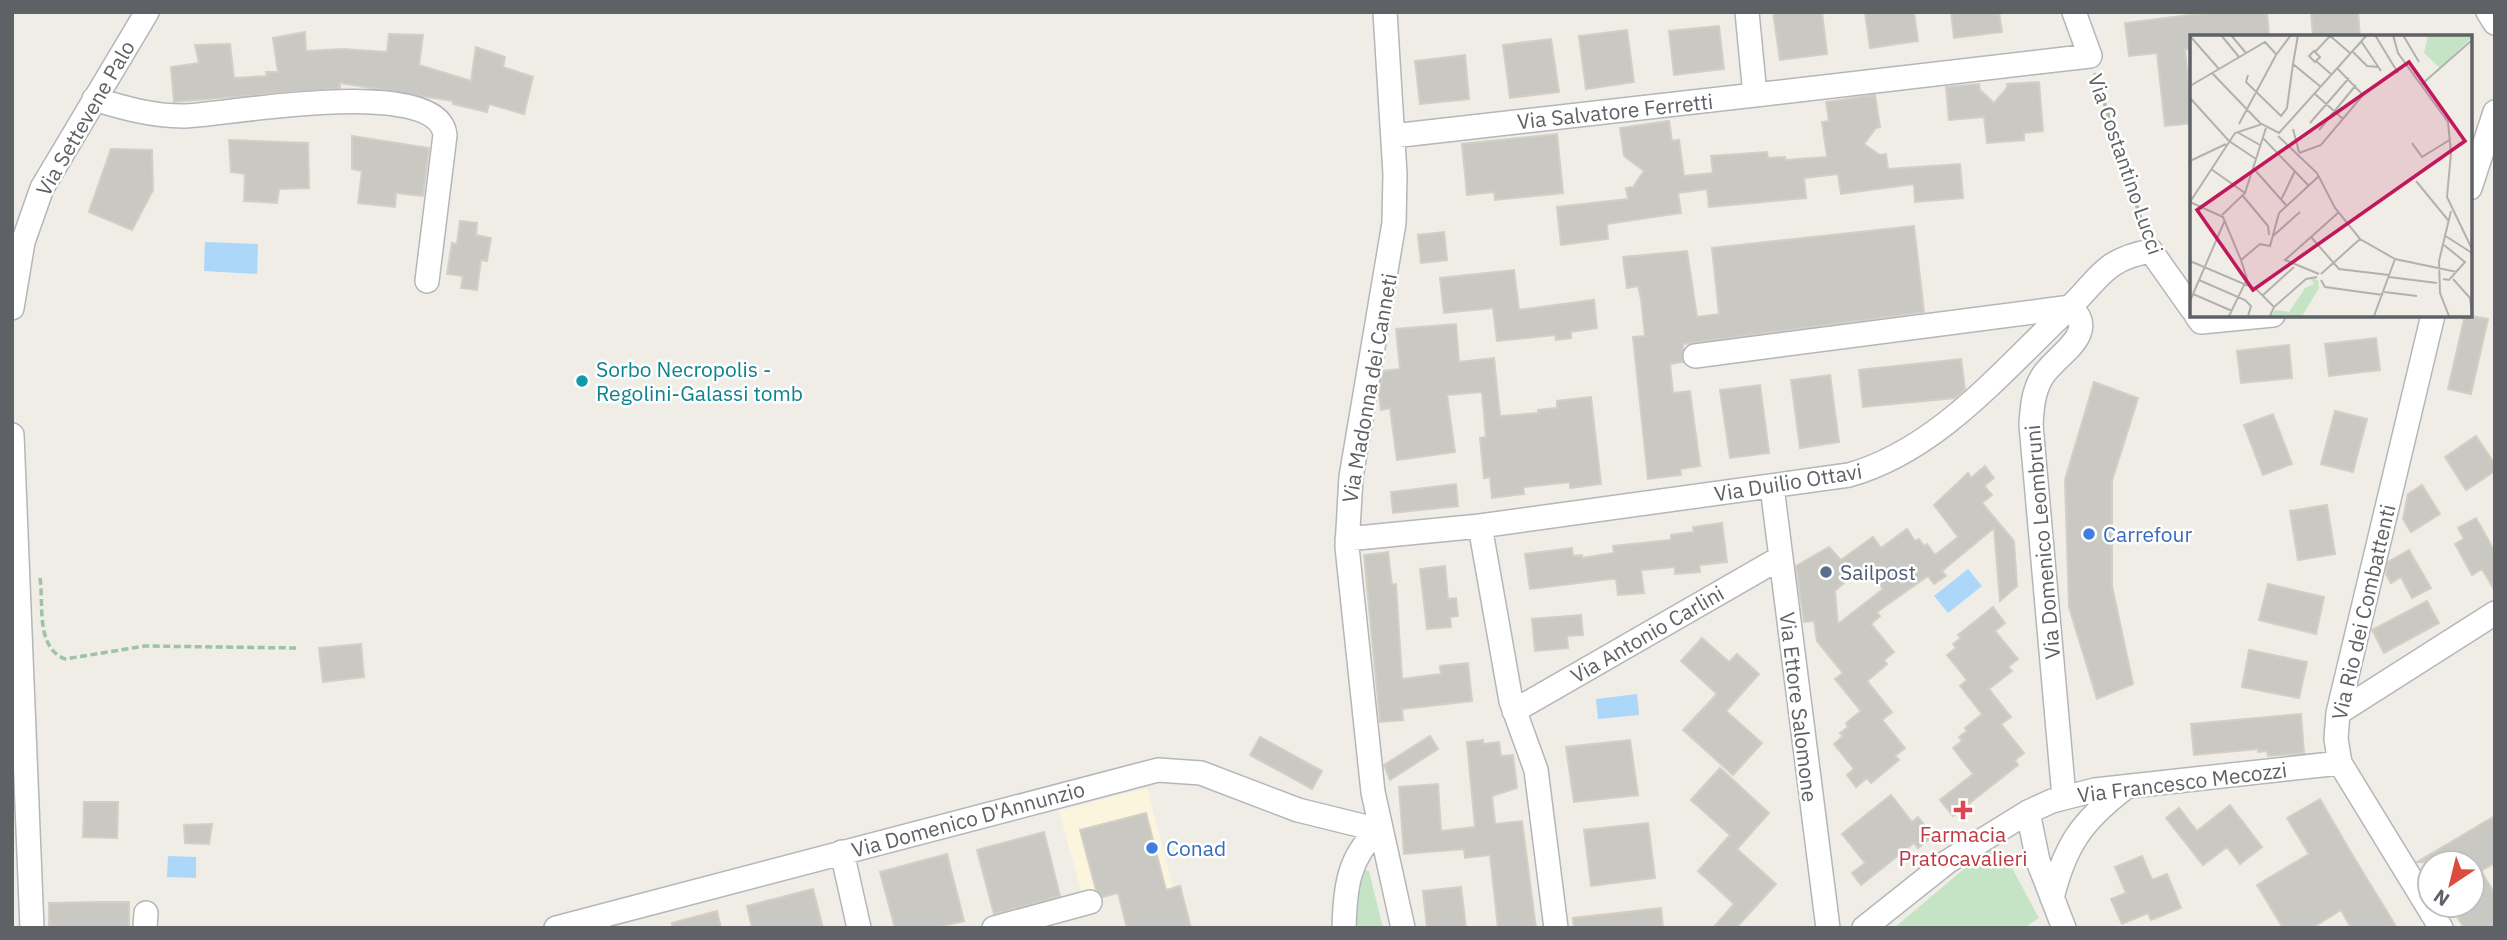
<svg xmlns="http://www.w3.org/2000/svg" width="2507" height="940" font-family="'IBM Plex Sans',sans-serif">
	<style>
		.commercial { fill: #fcf5de }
		.green { fill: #c4e4c5 }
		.water { fill: #acd7f9 }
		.building { fill: #cac8c2; stroke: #d3cfc5; stroke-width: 2; fill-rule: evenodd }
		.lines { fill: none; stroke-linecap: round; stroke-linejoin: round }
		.minor-casing { stroke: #b3b6ba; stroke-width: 26 }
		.path { stroke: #9dc2a7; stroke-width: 3.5; stroke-dasharray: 7 3.5; stroke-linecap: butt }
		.minor { stroke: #fff; stroke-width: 23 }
		.culture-dot { fill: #0f9aa8; stroke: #fff; stroke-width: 2.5 }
		.shop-dot { fill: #3f7fe0; stroke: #fff; stroke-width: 2.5 }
		.service-dot { fill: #5c6f8a; stroke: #fff; stroke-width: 2.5 }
		.health-dot { fill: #e0444e; stroke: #fff; stroke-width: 2.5 }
		.labels { text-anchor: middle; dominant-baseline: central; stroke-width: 5; stroke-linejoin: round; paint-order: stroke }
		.street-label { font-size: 21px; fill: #5e6165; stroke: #fff }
		.culture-label { font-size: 21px; fill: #0d838f; stroke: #fff; text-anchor: start }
		.shop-label { font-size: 21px; fill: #366cbe; stroke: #fff; text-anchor: start }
		.service-label { font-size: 21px; fill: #4e5e75; stroke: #fff; text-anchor: start }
		.health-label { font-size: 21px; fill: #be3a42; stroke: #fff }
		.inset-road { fill: none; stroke: #b1b1ae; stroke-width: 2 }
		.view { fill: #c2185b; fill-opacity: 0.15; stroke: #c2185b; stroke-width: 3.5 }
		.inset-edge { fill: none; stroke: #5e6165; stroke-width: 3.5 }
	</style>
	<rect width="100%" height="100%" fill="#efede6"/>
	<path class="commercial" d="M1147 788 1184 928 1118 888 1083 898 1059 811Z"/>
	<path class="green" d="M1989 848 2000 851 2006 857 2039 918 2024 928H1894Z
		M1364 870 1369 871 1383 928H1351L1358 873Z"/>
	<path class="water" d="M205 242 258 244 257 274 204 271Z
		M1968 569 1982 586 1948 613 1934 596Z
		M1637 694 1639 715 1598 719 1596 699Z
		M168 856 196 857V878L167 877Z"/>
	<path class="building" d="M1773 12H1822L1827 54 1780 60Z
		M1865 12H1914L1918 41 1870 48Z
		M1951 12H1999L2002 32 1954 38Z
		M2214 12H2267L2269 36 2188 37 2190 49H2185L2192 123 2165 126 2157 53 2129 56 2125 23Z
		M2311 12H2358L2360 37H2313Z
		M1719 26 1724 69 1674 75 1669 31Z
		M1627 30 1634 82 1586 89 1579 36Z
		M305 32 306 51 342 49 387 52 389 34 423 35 419 65 471 81 476 47 505 57 503 67 533 77 524 114 489 104 487 112 453 104V101L340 83V88L174 102 171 67 199 63 195 45 230 44 234 78 267 76 266 72H278L273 38Z
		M1551 39 1559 92 1510 98 1503 45Z
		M1465 55 1469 99 1420 104 1415 61Z
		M2039 82 2043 131 2024 133V140L1987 143 1984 117 1949 120 1946 87 1979 84 1980 90 1994 103 2007 88V84Z
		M1875 95 1880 127 1876 128 1864 144 1880 155 1886 154 1888 169 1960 164 1963 198 1915 202 1914 184 1841 194 1838 174 1804 178 1806 198 1709 207 1707 189 1678 193 1681 213 1607 224 1608 239 1561 245 1557 207 1628 199 1626 188 1633 187 1644 171 1624 156 1620 128 1669 121 1672 141 1679 140 1684 176 1713 173 1711 156 1767 152 1768 158 1785 157V160L1827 157 1822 122 1829 121 1826 102Z
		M1557 134 1563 193 1495 200 1494 192 1467 195 1462 144Z
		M352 136 429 148 423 196 396 193 395 207 358 203 362 171 352 169Z
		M229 140 308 143 309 188 279 189 277 203 244 201 245 174 231 172Z
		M111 149 152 150 153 190 132 230 89 212Z
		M460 221 477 223 476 235 491 238 487 261 481 260 477 290 461 288 463 276 447 274 452 243 457 244Z
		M1914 226 1924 312 1683 344V362L1670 364 1673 393 1690 391 1700 466 1680 469 1681 475 1648 479 1633 337 1645 336 1641 299 1638 286 1627 288 1623 257 1687 251 1697 317 1719 314 1712 248Z
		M1444 232 1447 260 1421 263 1418 235Z
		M1514 270 1519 310 1594 300 1597 328 1571 332V338L1556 340 1555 335 1497 341 1493 308 1444 313 1440 278Z
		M2465 315 2488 319 2471 394 2448 389Z
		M1456 324 1459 362 1494 358 1500 416 1538 413V410L1557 408V401L1591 397 1601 484 1570 488V482L1523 487 1524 494 1492 498 1490 477 1484 478 1480 438 1486 437 1482 392 1447 395 1455 452 1397 460 1390 408 1381 410 1379 393 1383 371 1400 369 1396 329Z
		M2376 338 2380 370 2329 376 2325 344Z
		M2289 345 2292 378 2241 383 2237 351Z
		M1961 359 1965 389 1955 398 1863 407 1859 370Z
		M1830 375 1839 442 1800 448 1791 380Z
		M2094 382 2138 398 2112 481V586L2133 684 2097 699 2069 607 2065 480Z
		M1760 385 1769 453 1730 458 1720 390Z
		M2335 411 2367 419 2353 472 2321 464Z
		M2273 414 2292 464 2263 475 2244 425Z
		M2476 436 2495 464V471L2466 490 2445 457Z
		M1985 466 1994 478 1984 486 1992 495 1982 503 2014 541 2017 586 2000 601 1994 528 1942 571 1946 576 1934 584 1928 576 1877 612 1880 616 1871 624 1894 652 1884 660 1887 664 1867 681 1892 712 1882 720 1905 748 1895 756 1899 760 1871 783 1867 778 1856 787 1847 775 1854 769 1834 744 1843 736 1840 733 1848 727 1846 723 1861 711 1835 679 1843 673 1817 641 1814 621 1804 622 1796 566 1829 547 1841 560 1873 537 1881 548 1907 529 1915 541 1919 539 1924 546 1927 544 1935 555 1958 537 1934 505 1968 473 1971 478ZM1865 564 1883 589 1838 624 1835 591Z
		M1456 484 1458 506 1393 513 1391 492Z
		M2422 485 2440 514 2411 532 2403 519 2408 494Z
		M2327 505 2335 554 2298 560 2290 511Z
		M2476 518 2495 552V591L2482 569 2472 575 2455 544 2464 539 2458 528Z
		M1722 523 1727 562 1699 565 1700 572 1675 574V567L1641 570 1644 593 1618 595 1616 579H1611L1530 589 1525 554 1572 548 1573 556 1582 555V558L1614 553 1613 546 1671 540V535L1694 532 1693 527Z
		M2409 550 2431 588 2412 598 2401 577 2391 583 2386 574 2388 562Z
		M1388 552 1392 585 1396 584 1402 679 1441 674 1440 666 1468 663 1472 701 1402 709 1403 720 1380 722 1364 555Z
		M1445 566 1448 599 1456 598 1458 616 1450 617 1451 627 1427 629 1420 569Z
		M2268 584 2324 597 2316 634 2259 620Z
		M2427 601 2439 623 2384 653 2372 630Z
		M1993 607 2005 623 1995 631 2018 659 2008 667 2012 671 1989 689 2011 717 2001 724 2024 753 2015 760 2018 765 1953 816 1940 800 1973 774 1953 748 1962 741 1959 737 1967 731 1965 728 1982 714 1960 686 1967 680 1947 655 1956 648 1953 644 1961 638 1958 635Z
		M1581 615 1583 635 1567 636 1568 648 1535 651 1532 619Z
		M1702 638 1729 662 1737 654 1759 674 1726 711 1762 743 1733 775 1683 730 1717 694 1681 661Z
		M361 644 364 677 323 682 319 648Z
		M2249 650 2307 662 2299 698 2242 687Z
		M2301 714 2304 753 2268 756 2267 751 2258 752V749L2194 755 2191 724Z
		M1430 736 1438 749 1390 780 1384 765Z
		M1260 737 1322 771 1312 789 1250 755Z
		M1483 740V744L1499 742 1501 756 1513 755 1517 788 1492 796 1495 824 1522 821 1536 928H1498L1490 855 1465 858 1464 849 1404 854 1399 787 1438 784 1441 831 1475 827 1467 742Z
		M1630 740 1638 795 1574 802 1566 747Z
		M1720 768 1769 813 1737 849 1776 884 1736 928H1713L1734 904 1698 871 1730 835 1691 800Z
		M1891 795 1912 822 1918 817 1933 836 1918 848 1914 843 1861 885 1852 873 1865 863 1842 834Z
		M2320 799 2353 856 2397 928H2351L2341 910 2312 928H2283L2257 885 2309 854 2287 818Z
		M84 802H118L117 838 83 837Z
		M2230 805 2262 847 2240 864 2227 847 2203 865 2166 818 2179 808 2197 831Z
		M1146 813 1166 890 1180 886 1191 928H1127L1118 893 1103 897 1096 890 1080 830Z
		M2495 816V863L2481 871 2495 894V928H2464L2450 905H2472V863L2417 862Z
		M1648 823 1655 878 1591 886 1584 830Z
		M212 824 209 844 185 843 184 825Z
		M1044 832 1060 896 994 914 977 850Z
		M947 854 964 921 935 928H895L880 872Z
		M2142 856 2152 880 2167 874 2181 908 2151 920 2148 913 2122 924 2111 899 2126 893 2115 867Z
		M1461 887 1466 928H1427L1423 891Z
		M813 889 823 928H752L747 906Z
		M100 902H129V928H49V903Z
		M1661 908 1663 928H1574L1573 918Z
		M717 911 721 928H673L672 923Z"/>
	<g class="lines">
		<defs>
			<path id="minor" d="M1385 12 1395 174 1394 223 1351 477 1347 547 1373 792 1403 928
				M2488 12 2495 23
				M1755 95 2090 56 2074 12
				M94 99C124 108 152 116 183 116 226 115 438 74 445 135L427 281
				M1393 136 1755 95 1747 12
				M2470 188 2495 112
				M12 308 23 242 42 188 147 12
				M2196 315 2201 322 2273 315
				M2433 315 2338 713 2336 739 2340 763 2441 928
				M1695 356 2071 307C2100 335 2056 354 2042 377 2033 392 2032 408 2031 425L2064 797
				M12 435 32 928
				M1772 487 1828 928
				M1480 526 1511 701 1536 770 1556 928
				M1347 539 1480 526 1849 475C1938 450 2002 371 2067 310 2099 280 2103 259 2151 251L2192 309
				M1514 711 1780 558
				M2338 713 2495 613
				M2028 812 2038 861 2064 928
				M842 852 859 928
				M2052 898C2065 845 2082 821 2125 788
				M145 928 146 913
				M556 928 1158 770 1201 773 1298 810 1379 830
				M994 928 1090 902
				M1344 928C1345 889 1348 856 1379 830
				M1864 928 1947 862 2028 812 2052 801 2095 790 2340 763"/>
		</defs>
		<use href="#minor" class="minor-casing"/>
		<path class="path" d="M2095 73 2145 232
			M40 578C44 605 35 647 65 659L145 646 296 648"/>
		<use href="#minor" class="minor"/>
	</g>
	<circle class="culture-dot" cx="582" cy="381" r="7"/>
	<g class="shop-dot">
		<circle cx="2089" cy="534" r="7"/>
		<circle cx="1152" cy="848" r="7"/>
	</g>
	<circle class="service-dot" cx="1826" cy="572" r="7"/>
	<path class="health-dot" d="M1959.5 799.5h7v7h7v7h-7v7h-7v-7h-7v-7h7z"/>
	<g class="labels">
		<g class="street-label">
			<text transform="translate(1615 111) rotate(-6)">Via Salvatore Ferretti</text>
			<text transform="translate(85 118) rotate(-60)">Via Settevene Palo</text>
			<text transform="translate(2126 164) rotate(71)">Via Costantino Lucci</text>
			<text transform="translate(1369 388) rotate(-80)">Via Madonna dei Canneti</text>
			<text transform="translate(1788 482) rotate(-9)">Via Duilio Ottavi</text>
			<text transform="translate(2042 542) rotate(-95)">Via Domenico Leombruni</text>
			<text transform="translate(2363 612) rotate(-77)">Via Rio dei Combattenti</text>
			<text transform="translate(1647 634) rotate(-30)">Via Antonio Carlini</text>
			<text transform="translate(1799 707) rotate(83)">Via Ettore Salomone</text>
			<text transform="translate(2182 782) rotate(-7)">Via Francesco Mecozzi</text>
			<text transform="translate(968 819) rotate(-15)">Via Domenico D'Annunzio</text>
		</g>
		<g class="culture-label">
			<text x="596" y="369">Sorbo Necropolis -<tspan x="596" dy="24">Regolini-Galassi tomb</tspan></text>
		</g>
		<g class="shop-label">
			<text x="2103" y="534">Carrefour</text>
			<text x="1166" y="848">Conad</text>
		</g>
		<g class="service-label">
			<text x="1840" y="572">Sailpost</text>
		</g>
		<g class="health-label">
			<text x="1963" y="834">Farmacia<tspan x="1963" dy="24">Pratocavalieri</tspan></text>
		</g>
	</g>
	<g transform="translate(2190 35)">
		<rect width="282" height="282" fill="#efede6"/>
		<path d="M238 0H282V2L250 33 234 18ZM120 243 128 245 129 253 112 281H82L85 275 99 277 115 253 124 249Z" fill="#c4e4c5"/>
		<path class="inset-road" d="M31 0 49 22M41 0 56 18M108 0 103 29 131 52M139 0 160 18M185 0 208 38M203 0 208 18 258 87 261 118 257 162 282 214M213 0 229 27M0 1 29 34M171 6 191 36M124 16 130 22 125 27 119 21ZM162 16 177 31 188 32M125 17 140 1M126 26 142 40M22 38 71 89M58 40 56 47 91 81 97 73 103 29M232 49 282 5M0 51 75 7 86 19M125 59 153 84M0 63 39 106 66 124M120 88 159 43M49 89 86 20 101 0M103 94 109 117M129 95 166 50M47 97 70 110M88 101 127 138 145 173 170 204 205 224 267 237M72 102 118 150M222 108 232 122 261 104M109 118 131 110 173 60 147 33M0 126 36 109M21 134 55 158M64 134 96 170M226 146 258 185M53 161 78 191 79 200M91 165 105 136M0 167 45 98 72 89 89 98 177 0M0 167 33 182 51 225 57 244 39 281M149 177 121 202 149 234 199 240M32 180 55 158 76 93M254 200 282 218M82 202 110 177M121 202 95 225 129 239M51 225 70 209 80 211 89 178 129 141M0 226 66 254 84 272M131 239 170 204M199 242 247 248M253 244 259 245 275 227 254 210M263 244 280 263 282 280M9 245 55 265 61 271 58 281M131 245 135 252 193 260M194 257 227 261M3 259 42 276M73 260 104 232M0 266 35 185M80 281 84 272 116 244 127 242M184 281 205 224M259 281 250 258 249 226 261 176"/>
		<path class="view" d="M219 27 275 106 63 255 7 175Z"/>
		<rect width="282" height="282" class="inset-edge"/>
	</g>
	<rect width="2507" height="940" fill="none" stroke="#5e6165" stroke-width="28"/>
	<g transform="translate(2451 884) rotate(215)"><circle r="33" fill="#ffffff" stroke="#bfc0c1" stroke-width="2"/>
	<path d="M0-5L12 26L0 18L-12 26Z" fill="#dd4b3e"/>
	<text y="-10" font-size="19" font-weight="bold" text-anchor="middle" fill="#5e6165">N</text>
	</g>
</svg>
